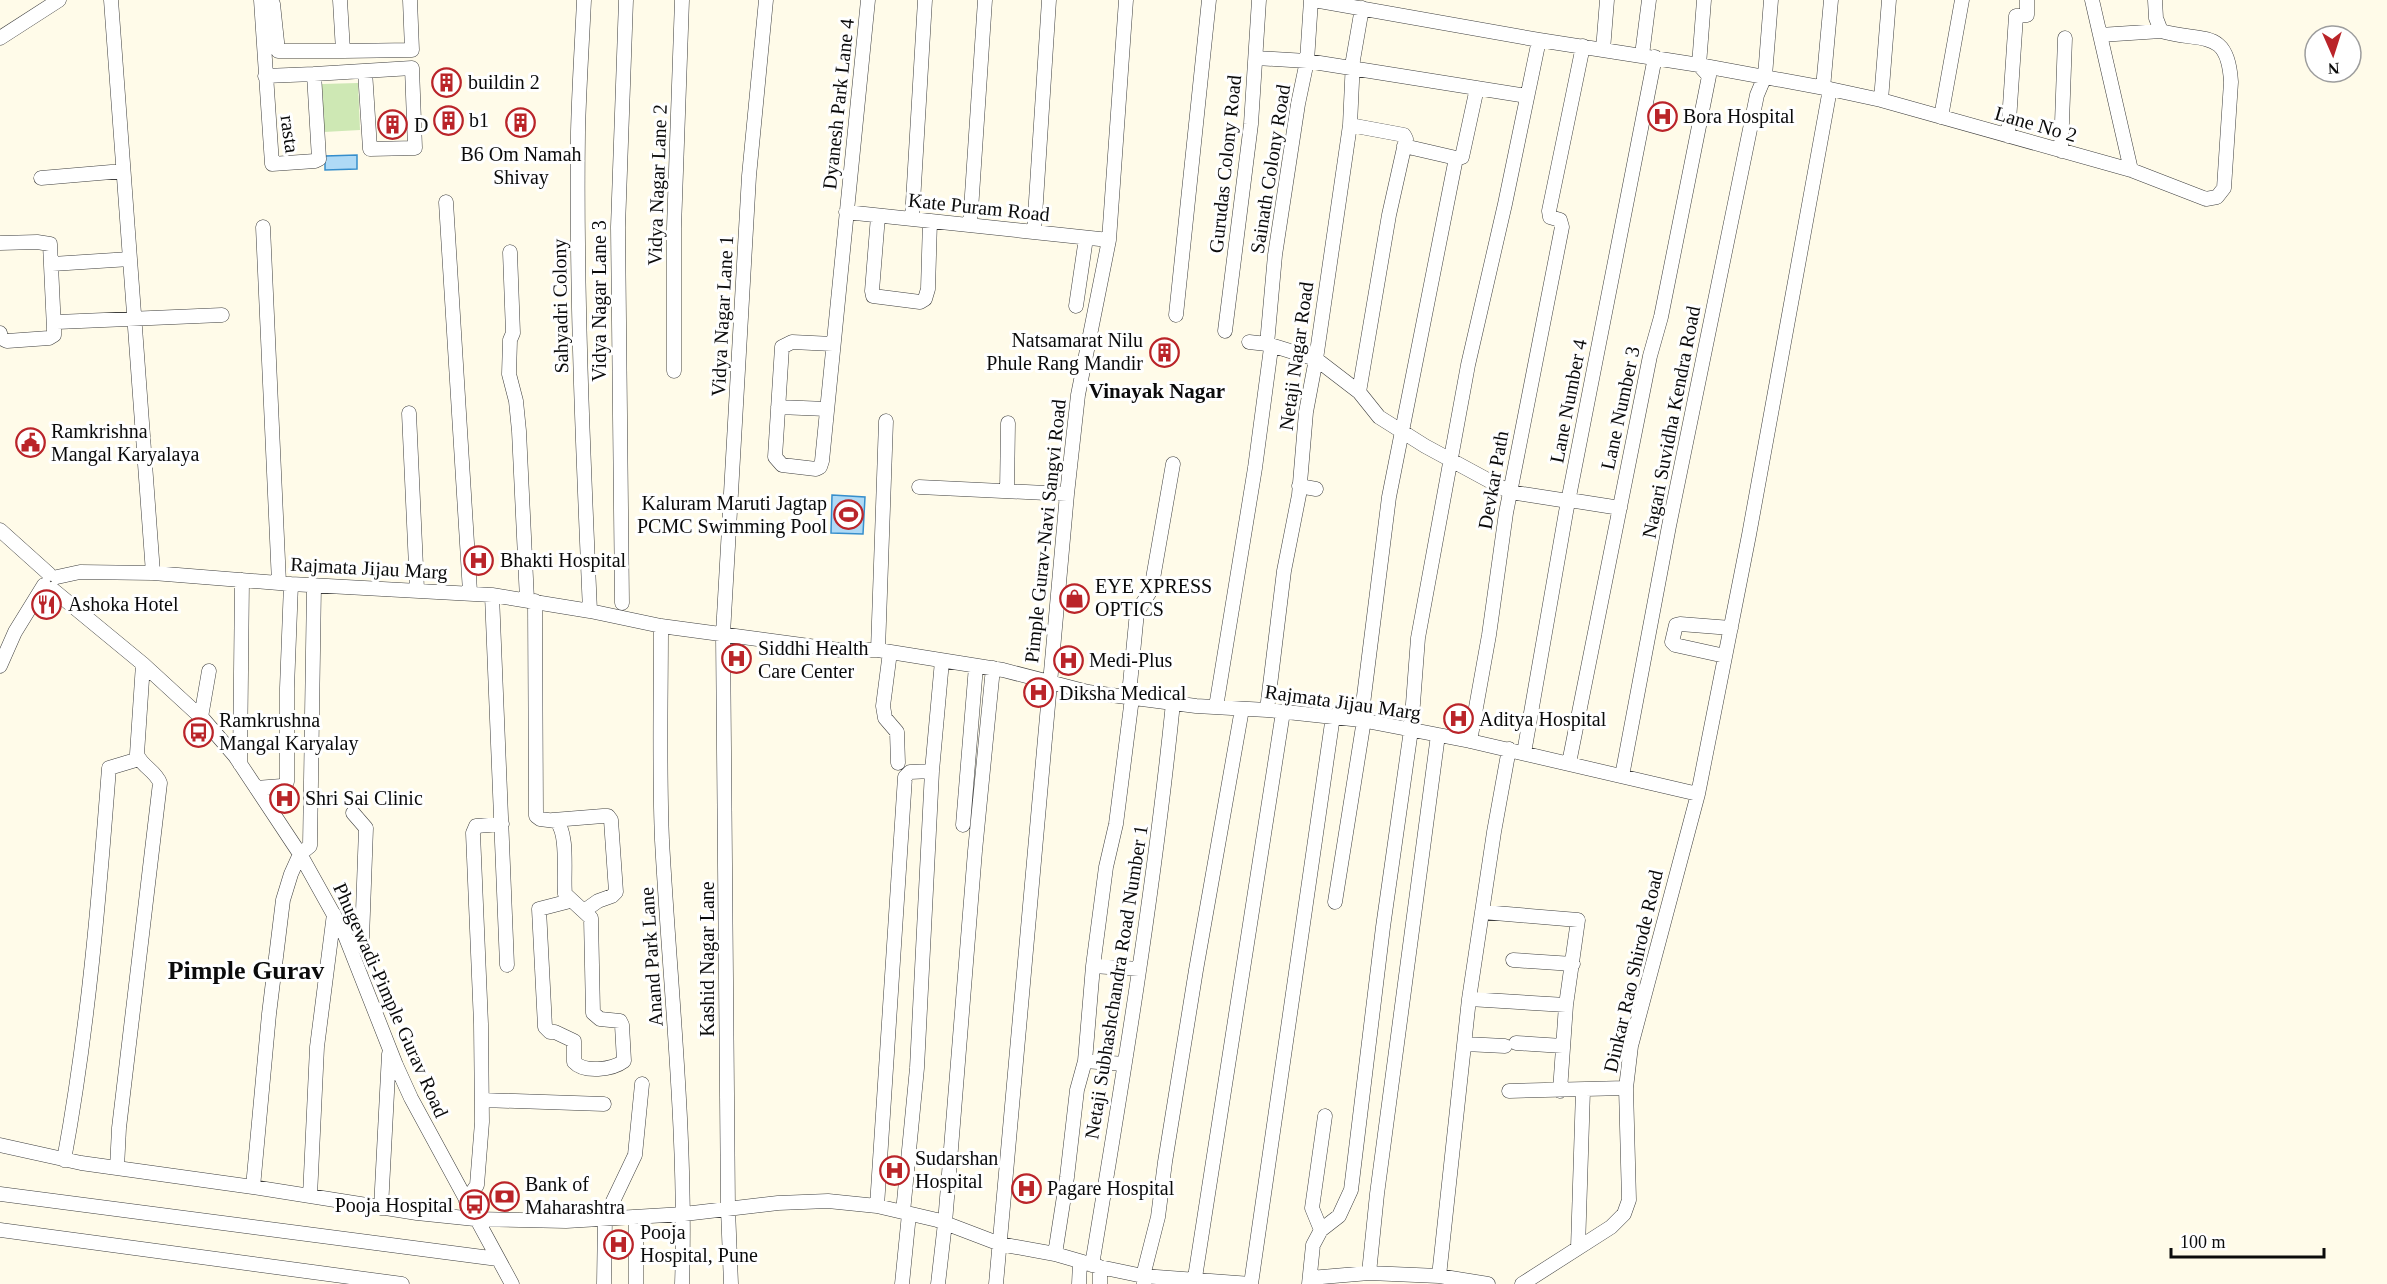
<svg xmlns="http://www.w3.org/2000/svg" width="2387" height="1284" font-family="'Times New Roman',serif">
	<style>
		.green { fill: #cee8b4 }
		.water { fill: #afdaf6; stroke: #368ecc; stroke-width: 1.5 }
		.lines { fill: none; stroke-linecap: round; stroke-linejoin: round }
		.minor-casing { stroke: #3e3e3e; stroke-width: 15 }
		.minor { stroke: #fff; stroke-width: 14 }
		.labels { text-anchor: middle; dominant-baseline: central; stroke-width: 6; stroke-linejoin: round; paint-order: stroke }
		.poi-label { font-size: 20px; fill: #0b0b0b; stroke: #fff; text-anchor: start }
		.street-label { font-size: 20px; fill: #0b0b0b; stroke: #fff }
		.neighbourhood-label { font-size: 21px; font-weight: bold; fill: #0b0b0b; stroke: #fff }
		.district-label { font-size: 26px; font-weight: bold; fill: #0b0b0b; stroke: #fff }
	</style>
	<rect width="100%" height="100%" fill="#fffbe9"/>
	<path class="green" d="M358 83 360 130 324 132 322 84Z"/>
	<path class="water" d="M357 155V169L325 170V156Z
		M832 495 865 497 863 534 831 533Z"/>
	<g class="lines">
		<defs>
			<path id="minor" d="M111 0 153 573
				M261 0 272 164 315 161 319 159 314 74 412 68 415 148 370 149 365 71
				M340 0 343 51 412 50 410 0
				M584 0C582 44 579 88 578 132 576 292 583 451 590 611
				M1314 0 1539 40 1699 65 1830 89 1881 100 2131 170 2206 199 2217 197 2224 188 2231 82C2228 27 2202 43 2161 31L2156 18 2155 0
				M2092 0 2131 170
				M273 4 278 51H343
				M2100 35 2161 31
				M0 38 59 0
				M1603 50 1607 0
				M1642 55 1649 0
				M1256 58 1307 61 1527 96
				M265 76 314 74
				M1823 88 1831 0
				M1881 100 1889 0
				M1941 117 1962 0
				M1350 125 1404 135 1406 139 1389 215 1359 392
				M2008 136 2016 16 2027 15V0
				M1404 146 1456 158 1462 157 1477 88
				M2061 151 2065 38
				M41 178 123 171
				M446 202 470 592
				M846 212 1109 240
				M878 216 872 291 873 296 920 302 925 299 928 289 930 221
				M912 219 925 0
				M970 225 985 0
				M263 227 279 583
				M1034 232 1049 0
				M0 243 37 242 50 244 54 329V335L49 338 7 341 1 338 0 333
				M510 252 513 333 510 340 509 374 516 401 519 431 527 600
				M52 264 130 259
				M1076 306 1086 238
				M1176 315 1209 0
				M57 322 222 315
				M1225 331 1251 124 1259 0
				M1249 342 1267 344 1316 359 1359 392 1379 417 1425 446 1510 492 1568 501
				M833 344 792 342 782 347 775 457 782 465 816 469 820 467 822 461 868 0
				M1267 344 1275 255 1298 104 1307 61 1311 0
				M674 371V228L682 0
				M778 407 827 409
				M409 413 417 589
				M1299 486 1316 489
				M919 487 1067 494
				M1007 491 1008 423
				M1569 500 1620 508
				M0 530 49 574
				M57 577 80 572 153 573 291 584 492 595 590 611 661 626 839 650H878L1003 670 1088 692 1196 706 1267 710 1361 720 1470 741 1698 794
				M52 589 143 664 204 720 235 756 300 854 344 933 396 1065 411 1098 512 1284
				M492 595 507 965
				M535 601 536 816 540 819 556 821C569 833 563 876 565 894L591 918 593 1013 600 1019 620 1021 622 1025 624 1061C612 1070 584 1073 574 1062V1041L555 1032H550L545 1027 539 909 570 901
				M622 603 618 227 626 0
				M661 626C661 697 659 769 662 840 670 988 687 1136 682 1284
				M878 650 886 421
				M890 652 883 706 885 718 897 732 898 763
				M1725 656 1675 645 1672 642 1676 625 1680 624 1731 628
				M0 666 15 632 44 585
				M1216 707 1255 468 1271 348
				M1267 710 1284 571 1299 495 1306 412 1316 359 1350 125 1353 60 1362 8
				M201 717 209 671
				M1361 720 1389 497 1456 158
				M1470 741 1489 635 1506 513 1562 227 1560 220 1550 217 1549 211 1583 46
				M1524 753 1566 512 1655 57
				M1569 763 1650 356 1661 317 1709 76 1699 65 1704 0
				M240 764 242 580
				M1622 776 1669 526 1757 95 1765 76 1771 0
				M256 788 282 786 287 782V688L291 584
				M553 820 603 816H608L611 820 616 892 612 896 598 901 584 911
				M963 825 976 666
				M1335 902 1364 720
				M1483 912 1578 920 1566 1005 1560 1091
				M351 951 362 939 366 828 353 813
				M1513 960 1573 964
				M1093 966 1139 969
				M1469 999 1566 1005
				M1516 1043 1563 1046
				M1465 1044 1505 1046
				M1085 1061 1124 1064
				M1509 1091 1626 1088
				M482 1100 604 1104
				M0 1145 81 1163 253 1187 417 1213 475 1219 566 1221 684 1214 778 1203 828 1201 877 1206 937 1220 1000 1244 1055 1254 1100 1267 1143 1276 1251 1284
				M64 1160C88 1030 99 899 109 768L139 759
				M117 1168 119 1128 160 783C156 771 141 766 137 754L143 664
				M253 1187 269 1014 283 900 291 874 300 854 310 846 314 586
				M0 1194 498 1259
				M310 1196 317 1047 334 914
				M466 1201 477 1185 482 1122 481 1024 473 833 476 826 502 824
				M877 1206 905 777 910 772 932 771 942 661
				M381 1208 389 1054
				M903 1212 917 1068 932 771
				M636 1217V1284
				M0 1230 402 1284
				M1321 1230 1312 1208 1325 1116
				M1578 1248 1583 1090
				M1055 1254 1067 1177 1077 1090 1085 1061 1093 966 1106 867 1116 824 1132 698 1130 684 1137 612 1151 590 1173 464
				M1092 1265C1123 1078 1154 891 1173 703
				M1369 1273 1377 1194 1438 735
				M1439 1276 1469 999 1494 832 1509 749
				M1310 1278 1369 1273 1439 1276 1488 1284
				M1144 1283 1143 1276 1158 1217 1165 1162 1196 970 1242 709
				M604 1284 605 1218 635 1155 642 1084
				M731 1284 728 1209 723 634 749 176 766 0
				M902 1284 909 1214
				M938 1284 945 1223 975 851 993 668
				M996 1284 1067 494 1078 395 1109 240 1126 0
				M1079 1284 1080 1262
				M1100 1284V1267
				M1194 1284 1283 712
				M1251 1284 1333 716
				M1309 1284 1313 1245 1321 1230 1339 1216 1351 1190 1383 927 1411 730 1418 638 1468 365 1505 204 1539 40
				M1522 1284 1611 1227 1624 1214 1629 1200 1626 1088 1631 1046 1698 794 1749 535 1830 89"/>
		</defs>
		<use href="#minor" class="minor-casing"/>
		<use href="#minor" class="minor"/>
	</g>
	<defs>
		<symbol id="building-ring" viewBox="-11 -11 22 22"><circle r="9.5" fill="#fff" stroke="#ba2429" stroke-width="1.5"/><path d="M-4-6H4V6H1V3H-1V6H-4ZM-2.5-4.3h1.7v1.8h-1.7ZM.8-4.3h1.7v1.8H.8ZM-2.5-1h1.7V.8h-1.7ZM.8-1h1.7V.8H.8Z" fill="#ba2429"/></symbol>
		<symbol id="hospital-ring" viewBox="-11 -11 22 22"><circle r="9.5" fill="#fff" stroke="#ba2429" stroke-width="1.5"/><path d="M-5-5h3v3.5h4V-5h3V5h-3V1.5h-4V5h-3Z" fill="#ba2429"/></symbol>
		<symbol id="civic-ring" viewBox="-11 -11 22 22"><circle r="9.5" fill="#fff" stroke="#ba2429" stroke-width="1.5"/><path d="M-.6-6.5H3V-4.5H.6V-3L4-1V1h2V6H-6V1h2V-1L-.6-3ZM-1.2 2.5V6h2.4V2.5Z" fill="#ba2429"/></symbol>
		<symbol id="stadium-ring" viewBox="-11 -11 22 22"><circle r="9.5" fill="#fff" stroke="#ba2429" stroke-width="1.5"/><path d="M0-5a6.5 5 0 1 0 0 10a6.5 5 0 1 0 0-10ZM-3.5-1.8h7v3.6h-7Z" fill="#ba2429"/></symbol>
		<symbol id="shop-ring" viewBox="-11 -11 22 22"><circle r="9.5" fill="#fff" stroke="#ba2429" stroke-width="1.5"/><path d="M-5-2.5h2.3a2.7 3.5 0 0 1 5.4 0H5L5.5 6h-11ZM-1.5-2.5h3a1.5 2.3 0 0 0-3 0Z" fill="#ba2429"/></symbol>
		<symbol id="restaurant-ring" viewBox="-11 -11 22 22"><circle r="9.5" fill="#fff" stroke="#ba2429" stroke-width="1.5"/><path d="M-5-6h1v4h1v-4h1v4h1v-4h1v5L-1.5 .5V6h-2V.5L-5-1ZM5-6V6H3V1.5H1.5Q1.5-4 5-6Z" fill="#ba2429"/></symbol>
		<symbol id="bus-ring" viewBox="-11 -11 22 22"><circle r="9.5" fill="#fff" stroke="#ba2429" stroke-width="1.5"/><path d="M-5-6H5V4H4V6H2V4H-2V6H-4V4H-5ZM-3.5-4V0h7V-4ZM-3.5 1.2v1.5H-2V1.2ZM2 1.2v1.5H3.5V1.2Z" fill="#ba2429"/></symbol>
		<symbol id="bank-ring" viewBox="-11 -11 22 22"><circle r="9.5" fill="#fff" stroke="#ba2429" stroke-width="1.5"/><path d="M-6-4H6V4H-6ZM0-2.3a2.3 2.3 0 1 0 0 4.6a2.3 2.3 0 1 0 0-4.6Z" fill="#ba2429"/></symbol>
	</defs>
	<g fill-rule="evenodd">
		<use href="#building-ring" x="430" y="66" width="33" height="33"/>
		<use href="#hospital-ring" x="1646" y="100" width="33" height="33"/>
		<use href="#building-ring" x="432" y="104" width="33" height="33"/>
		<use href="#building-ring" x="504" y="106" width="33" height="33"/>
		<use href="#building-ring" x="376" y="108" width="33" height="33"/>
		<use href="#building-ring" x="1148" y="336" width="33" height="33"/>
		<use href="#civic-ring" x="14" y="426" width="33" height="33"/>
		<use href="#stadium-ring" x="832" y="498" width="33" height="33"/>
		<use href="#hospital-ring" x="462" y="544" width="33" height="33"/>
		<use href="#shop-ring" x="1058" y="582" width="33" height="33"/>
		<use href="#restaurant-ring" x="30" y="588" width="33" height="33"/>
		<use href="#hospital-ring" x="720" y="642" width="33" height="33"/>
		<use href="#hospital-ring" x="1052" y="644" width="33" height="33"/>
		<use href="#hospital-ring" x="1022" y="676" width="33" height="33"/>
		<use href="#hospital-ring" x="1442" y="702" width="33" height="33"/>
		<use href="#bus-ring" x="182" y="716" width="33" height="33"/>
		<use href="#hospital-ring" x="268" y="782" width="33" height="33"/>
		<use href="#hospital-ring" x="878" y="1154" width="33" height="33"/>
		<use href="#hospital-ring" x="1010" y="1172" width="33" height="33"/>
		<use href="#bank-ring" x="488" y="1180" width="33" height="33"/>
		<use href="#bus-ring" x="458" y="1188" width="33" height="33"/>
		<use href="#hospital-ring" x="602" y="1228" width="33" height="33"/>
	</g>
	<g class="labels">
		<g class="poi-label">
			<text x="468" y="82">buildin 2</text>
			<text x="1683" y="116">Bora Hospital</text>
			<text x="469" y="120">b1</text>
			<text x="414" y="125">D</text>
			<text x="521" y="154" text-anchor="middle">B6 Om Namah<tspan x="521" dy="23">Shivay</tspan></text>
			<text x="1143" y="340" text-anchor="end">Natsamarat Nilu<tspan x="1143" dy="23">Phule Rang Mandir</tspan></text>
			<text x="51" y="431">Ramkrishna<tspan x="51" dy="23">Mangal Karyalaya</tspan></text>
			<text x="827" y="503" text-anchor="end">Kaluram Maruti Jagtap<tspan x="827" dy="23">PCMC Swimming Pool</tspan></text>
			<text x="500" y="560">Bhakti Hospital</text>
			<text x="1095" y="586">EYE XPRESS<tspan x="1095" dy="23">OPTICS</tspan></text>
			<text x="68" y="604">Ashoka Hotel</text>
			<text x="758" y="648">Siddhi Health<tspan x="758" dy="23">Care Center</tspan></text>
			<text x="1089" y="660">Medi-Plus</text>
			<text x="1059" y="693">Diksha Medical</text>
			<text x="1479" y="719">Aditya Hospital</text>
			<text x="219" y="720">Ramkrushna<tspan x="219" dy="23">Mangal Karyalay</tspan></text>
			<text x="305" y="798">Shri Sai Clinic</text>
			<text x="915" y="1158">Sudarshan<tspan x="915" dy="23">Hospital</tspan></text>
			<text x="525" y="1184">Bank of<tspan x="525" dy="23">Maharashtra</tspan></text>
			<text x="1047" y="1188">Pagare Hospital</text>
			<text x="453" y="1205" text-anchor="end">Pooja Hospital</text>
			<text x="640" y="1232">Pooja<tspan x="640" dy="23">Hospital, Pune</tspan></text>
		</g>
		<g class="street-label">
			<text transform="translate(838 104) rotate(-84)">Dyanesh Park Lane 4</text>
			<text transform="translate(2036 124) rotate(16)">Lane No 2</text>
			<text transform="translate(290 134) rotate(82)">rasta</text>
			<text transform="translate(1225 164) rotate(-84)">Gurudas Colony Road</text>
			<text transform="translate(1270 169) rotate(-81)">Sainath Colony Road</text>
			<text transform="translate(657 185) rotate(-88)">Vidya Nagar Lane 2</text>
			<text transform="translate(979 207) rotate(6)">Kate Puram Road</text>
			<text transform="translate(599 301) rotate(-90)">Vidya Nagar Lane 3</text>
			<text transform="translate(560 306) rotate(-91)">Sahyadri Colony</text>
			<text transform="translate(722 316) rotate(-87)">Vidya Nagar Lane 1</text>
			<text transform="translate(1296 356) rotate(-82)">Netaji Nagar Road</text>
			<text transform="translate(1568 401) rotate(-79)">Lane Number 4</text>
			<text transform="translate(1620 408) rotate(-78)">Lane Number 3</text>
			<text transform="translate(1671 422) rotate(-79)">Nagari Suvidha Kendra Road</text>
			<text transform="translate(1493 480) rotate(-80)">Devkar Path</text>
			<text transform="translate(1045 531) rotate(-84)">Pimple Gurav-Navi Sangvi Road</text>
			<text transform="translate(369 568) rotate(3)">Rajmata Jijau Marg</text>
			<text transform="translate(1343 702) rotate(8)">Rajmata Jijau Marg</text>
			<text transform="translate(651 957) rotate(-94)">Anand Park Lane</text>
			<text transform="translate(707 959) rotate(-90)">Kashid Nagar Lane</text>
			<text transform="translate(1633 971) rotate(-77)">Dinkar Rao Shirode Road</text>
			<text transform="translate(1116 982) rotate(-81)">Netaji Subhashchandra Road Number 1</text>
			<text transform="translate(391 1000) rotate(66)">Phugewadi-Pimple Gurav Road</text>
		</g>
		<g class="neighbourhood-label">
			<text x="1157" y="391">Vinayak Nagar</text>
		</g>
		<g class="district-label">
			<text x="246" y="970">Pimple Gurav</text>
		</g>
	</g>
	<g transform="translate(2333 54) rotate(177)"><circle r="28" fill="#ffffff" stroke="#9d9d9d" stroke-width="1.5"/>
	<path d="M0-4.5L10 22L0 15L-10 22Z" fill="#ba2429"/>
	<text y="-9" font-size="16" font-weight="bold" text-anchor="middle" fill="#0b0b0b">N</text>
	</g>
	<path d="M2171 1248v9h153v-9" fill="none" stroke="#0b0b0b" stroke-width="3"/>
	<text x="2180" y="1248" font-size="18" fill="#0b0b0b" stroke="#ffffff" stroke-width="4.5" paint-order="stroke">100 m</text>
</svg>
